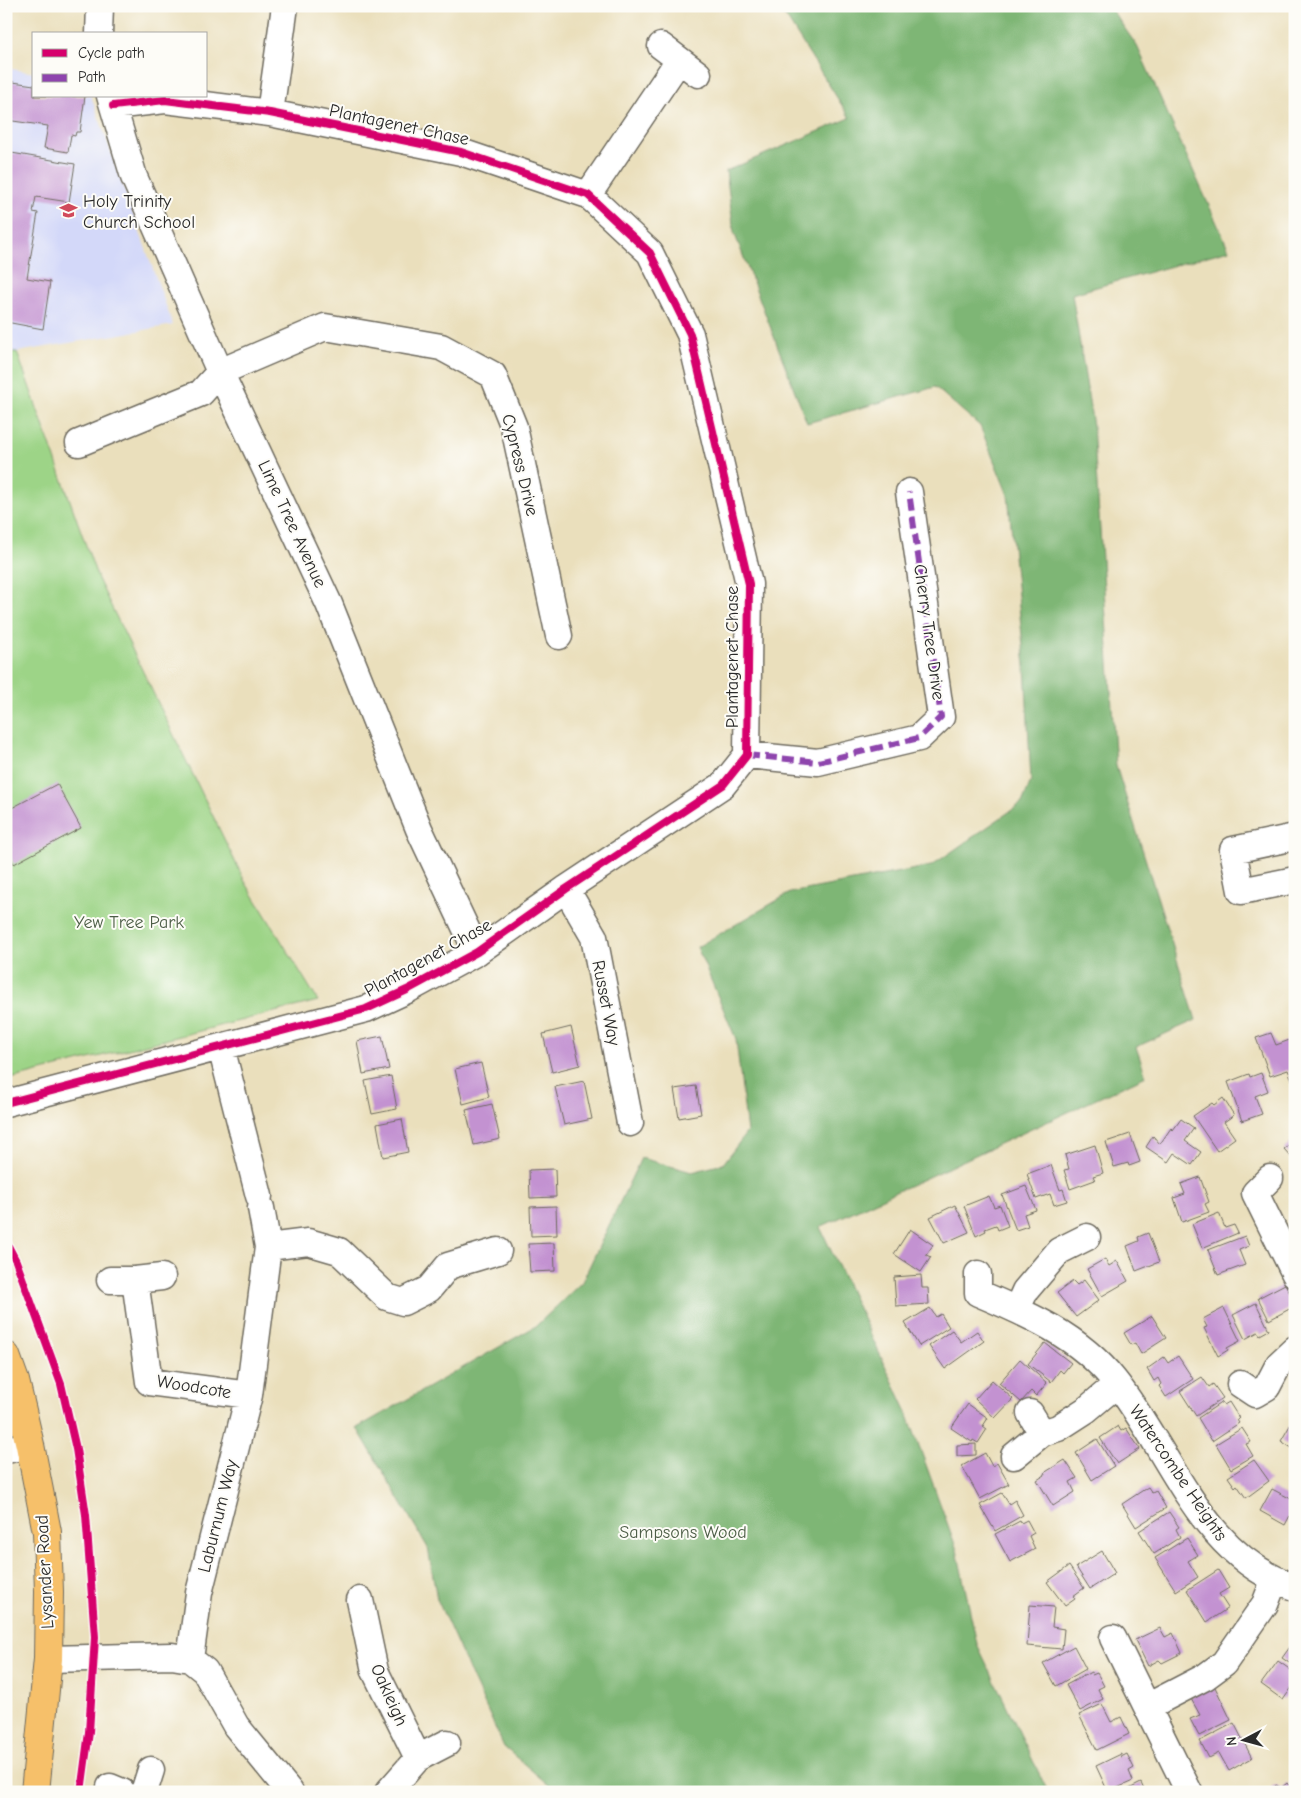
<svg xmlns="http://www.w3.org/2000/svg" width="1301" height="1798" font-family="'Comic Neue',sans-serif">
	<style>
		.built { fill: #d3d8f9 }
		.green { fill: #9dd487; stroke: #648059 }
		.forest { fill: #7eb674; stroke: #547050 }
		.building { fill: #c392d1 }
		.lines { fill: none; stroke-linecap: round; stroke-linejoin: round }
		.minor-casing { stroke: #6e6a5e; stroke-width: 29 }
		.major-casing { stroke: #6e6a5e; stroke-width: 30 }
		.minor { stroke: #fff; stroke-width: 26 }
		.major { stroke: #f6c06b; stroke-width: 28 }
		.quiet { stroke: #8e44ad; stroke-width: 6; stroke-dasharray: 12 6; stroke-linecap: butt }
		.cycleway-casing { stroke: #fdfcf7; stroke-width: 11 }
		.cycleway { stroke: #d6006c; stroke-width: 8 }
		.labels { text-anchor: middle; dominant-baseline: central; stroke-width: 4; stroke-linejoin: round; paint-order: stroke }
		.street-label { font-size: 18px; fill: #2b2b2b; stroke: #fdfcf7 }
		.poi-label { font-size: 18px; fill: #2b2b2b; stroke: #fdfcf7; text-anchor: start }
		.park-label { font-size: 18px; fill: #4d5e47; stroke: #fdfcf7 }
	</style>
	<rect width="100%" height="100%" fill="#fdfcf7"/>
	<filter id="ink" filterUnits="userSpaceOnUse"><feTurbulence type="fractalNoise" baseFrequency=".02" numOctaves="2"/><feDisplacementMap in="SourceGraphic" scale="10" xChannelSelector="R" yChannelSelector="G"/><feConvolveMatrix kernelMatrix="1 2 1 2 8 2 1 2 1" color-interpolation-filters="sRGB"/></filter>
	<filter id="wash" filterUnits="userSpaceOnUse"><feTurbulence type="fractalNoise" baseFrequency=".0096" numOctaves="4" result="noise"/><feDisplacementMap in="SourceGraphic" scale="20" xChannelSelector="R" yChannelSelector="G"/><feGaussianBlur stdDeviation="1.12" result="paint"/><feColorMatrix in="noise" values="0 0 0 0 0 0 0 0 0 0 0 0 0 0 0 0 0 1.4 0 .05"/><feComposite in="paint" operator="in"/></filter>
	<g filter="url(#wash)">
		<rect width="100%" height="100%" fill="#eadfbc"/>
		<path class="built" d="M6 68 34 73V96H91L173 325 17 352H6Z
			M6 1595 14 1712 6 1781Z"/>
		<path class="green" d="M6 352H17L98 579 244 880 318 1001 6 1080Z"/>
		<path class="forest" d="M768 6H1109L1137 46 1229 250 1072 294 1093 426 1116 766 1196 1020 1136 1047 1146 1076 820 1227 906 1410 957 1550 977 1644 1048 1792H557L504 1747 437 1599 428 1548 357 1428 536 1326 582 1282 641 1158 692 1172 723 1164 747 1132 736 1039 697 947 790 893 931 866 1022 803 1031 781 1025 666 1008 495 980 426 935 387 807 423 734 232 726 171 850 118 786 17Z"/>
		<g id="blocks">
			<path class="building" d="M6 81 34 85V96H85L80 132H76L75 136 71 135 68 152 44 148 48 126 6 120Z
				M6 152 75 164 69 202 36 197 33 212 38 213 27 278 50 282 43 329 6 322Z
				M57 784 81 828 14 864 6 849V811Z
				M571 1027 580 1065 552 1072 543 1034Z
				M1271 1033 1276 1045 1295 1038V1087L1288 1070 1270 1076 1256 1038Z
				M382 1036 389 1069 363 1074 357 1041Z
				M481 1063 489 1097 463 1104 455 1069Z
				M1261 1073 1268 1091 1255 1096 1262 1114 1242 1121 1228 1082 1249 1074 1250 1077Z
				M391 1076 397 1109 372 1114 365 1081Z
				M584 1081 592 1119 564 1125 555 1087Z
				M696 1086 701 1114 679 1118 674 1089Z
				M1223 1098 1234 1115 1224 1122 1235 1138 1217 1151 1193 1116 1212 1103 1214 1105Z
				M492 1104 500 1139 474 1145 466 1110Z
				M402 1119 408 1152 383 1157 377 1124Z
				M1181 1119 1194 1128 1185 1141 1201 1152 1192 1165 1174 1153 1168 1162 1146 1147 1153 1136 1160 1144 1171 1128 1173 1130Z
				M1130 1134 1140 1162 1129 1166 1128 1163 1114 1167 1106 1142Z
				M1295 1140V1157L1293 1159 1284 1149Z
				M1095 1145 1103 1173 1093 1176 1095 1180 1070 1189 1064 1170 1069 1169 1065 1155Z
				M1051 1165 1060 1190 1063 1189 1067 1201 1054 1205 1050 1194 1036 1199 1027 1174Z
				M555 1169 556 1197 530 1198 529 1170Z
				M1200 1177 1209 1202 1205 1204 1209 1212 1182 1222 1174 1198 1185 1194 1181 1184Z
				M1026 1186 1036 1210 1024 1214 1028 1226 1016 1230 1002 1195Z
				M989 1196 994 1207 1000 1205 1008 1226 998 1230 996 1225 985 1229 986 1231 976 1236 964 1206Z
				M955 1205 969 1232 944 1243 930 1217Z
				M556 1206 557 1235 531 1236 530 1207Z
				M1219 1213 1225 1228 1234 1225 1238 1233 1202 1248 1192 1224Z
				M910 1229 933 1245 926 1255 931 1257 921 1272 894 1254Z
				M1148 1233 1159 1262 1136 1271 1127 1246 1139 1241 1138 1237Z
				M1245 1236 1249 1246 1239 1250 1245 1265 1218 1275 1208 1250Z
				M554 1243 555 1271 530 1272 528 1244Z
				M1105 1259 1109 1266 1117 1261 1128 1281 1102 1296 1087 1269Z
				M921 1275 922 1288H928L929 1304 896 1306 894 1277Z
				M1084 1280 1099 1300 1076 1317 1057 1293 1073 1281 1077 1285Z
				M1285 1284 1295 1302V1306L1269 1320 1258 1298Z
				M1256 1303 1269 1330 1260 1335 1258 1332 1245 1339 1233 1315Z
				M930 1308 936 1317 941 1314 949 1327 919 1346 905 1323Z
				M1224 1308 1240 1341 1227 1348 1228 1350 1218 1356 1204 1328 1207 1327 1203 1319Z
				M1152 1316 1166 1338 1141 1354 1135 1343 1131 1345 1124 1333Z
				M952 1330 961 1342 977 1331 984 1341 945 1369 929 1346Z
				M1045 1343 1071 1363 1063 1373 1060 1370 1051 1382 1028 1364Z
				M1178 1356 1193 1379 1166 1397 1159 1386 1161 1384 1158 1378 1154 1381 1147 1369 1164 1357 1168 1363Z
				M1020 1359 1047 1383 1036 1396 1031 1391 1021 1402 999 1383Z
				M1202 1377 1209 1387 1213 1384 1223 1398 1196 1416 1180 1391Z
				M992 1380 1013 1399 995 1418 975 1399Z
				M1222 1402 1224 1405 1229 1402 1239 1418 1237 1420 1239 1423 1212 1441 1198 1418Z
				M968 1404 988 1418 983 1426 987 1429 978 1443 973 1440 972 1442 951 1428Z
				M1292 1422 1295 1424V1450L1281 1441Z
				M1118 1426 1121 1431 1126 1428 1140 1449 1117 1464 1100 1438Z
				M1242 1428 1251 1442 1246 1444 1253 1456 1231 1469 1216 1444Z
				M1097 1439 1114 1466 1092 1480 1076 1453Z
				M976 1444V1455L957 1456V1445Z
				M985 1453 992 1466 997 1463 1009 1484 980 1499 962 1466Z
				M1065 1460 1077 1478 1070 1482 1075 1492 1053 1506 1037 1480 1045 1475 1044 1473Z
				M1254 1460 1269 1481 1246 1498 1237 1485 1235 1487 1228 1477Z
				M1148 1487 1152 1493 1156 1491 1166 1508 1136 1527 1122 1504Z
				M1272 1489 1295 1501V1506L1285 1525 1260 1511Z
				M1002 1493 1009 1504 1015 1500 1023 1515 995 1531 980 1505Z
				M1169 1512 1179 1527 1176 1529 1180 1537 1154 1554 1139 1531Z
				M1027 1520 1034 1533 1029 1536 1035 1549 1010 1562 995 1534 1020 1521 1021 1523Z
				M1187 1538 1198 1555 1188 1561 1198 1577 1176 1591 1155 1558Z
				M1102 1551 1115 1573 1090 1589 1076 1567Z
				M1069 1566 1084 1588 1073 1596 1075 1599 1065 1606 1047 1582Z
				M1218 1570 1229 1588 1219 1594 1228 1608 1207 1622 1187 1590Z
				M1030 1605 1054 1607 1052 1627 1064 1629 1062 1649 1027 1646Z
				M1160 1628 1165 1637 1173 1633 1182 1653 1162 1663 1159 1660 1148 1666 1135 1640Z
				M1295 1640V1667L1282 1658Z
				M1074 1646 1086 1669 1056 1686 1043 1663Z
				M1278 1661 1295 1673V1683L1283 1700 1261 1684Z
				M1091 1672 1092 1675 1097 1673 1104 1686 1098 1689 1103 1699 1080 1711 1066 1685Z
				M1214 1685 1231 1720 1199 1736 1190 1719 1200 1715 1190 1697Z
				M1102 1704 1111 1722 1121 1717 1129 1734 1097 1750 1079 1715Z
				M1234 1723 1252 1758 1229 1771 1219 1753 1209 1758 1200 1741Z
				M1121 1754V1757L1127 1754 1134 1768 1129 1771 1133 1781 1108 1792 1096 1766Z
				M1141 1783 1145 1792H1123Z
				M1287 1783 1295 1792H1269L1276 1785 1281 1788Z"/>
		</g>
	</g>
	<g filter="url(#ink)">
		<use href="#blocks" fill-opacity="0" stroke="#6e6a5e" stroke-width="1"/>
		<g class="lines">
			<defs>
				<path id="minor" d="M99 34 100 6
					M661 46 698 74
					M110 96 134 177 220 372 329 604 419 829 477 952
					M270 113 285 6
					M588 195 679 60
					M79 443 201 393 220 372 325 327 441 347 493 375 514 427 559 636
					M747 755 818 762 919 738 941 717 909 492
					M1295 837 1233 850 1241 891 1295 880
					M566 889 594 937 630 1123
					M221 1047 259 1196
					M6 1103 366 1009 407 990 477 952 566 889 723 785 747 755 749 584 690 334 650 253 588 195 461 152 270 113 165 100 113 106
					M1270 1178 1255 1193 1295 1274
					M261 1208 268 1247 249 1395 199 1593 190 1659 205 1671 236 1726 290 1792
					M268 1247 308 1242 339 1251 387 1297 403 1302 429 1289 448 1266 498 1251
					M978 1274V1293C1028 1314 1079 1336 1114 1380 1171 1451 1201 1557 1295 1587
					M110 1280H135L149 1382 249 1395
					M135 1280 162 1277
					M1017 1309 1025 1291 1059 1251 1087 1237
					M1240 1384 1255 1394 1267 1387 1279 1364 1295 1349
					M1030 1413 1042 1433
					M6 1450 30 1445
					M1014 1456 1042 1433 1058 1428 1086 1410 1117 1384
					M360 1600 375 1671 418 1758 388 1792
					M1113 1638 1147 1707
					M48 1659 172 1656 190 1659
					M418 1758 447 1743
					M110 1787 122 1792
					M144 1792 151 1770
					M1189 1792 1147 1707 1205 1677 1224 1663 1265 1604 1274 1581"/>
				<path id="major" d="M6 1356 15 1381 30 1445 47 1532 49 1592 48 1659 35 1792"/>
			</defs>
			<use href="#minor" class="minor-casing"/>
			<use href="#major" class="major-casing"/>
			<use href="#minor" class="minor"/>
			<use href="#major" class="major"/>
			<path class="quiet" d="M747 755 818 762 919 738 941 717 909 492"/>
			<defs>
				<path id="cycleway" d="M6 1103 366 1009 407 990 477 952 566 889 723 785 747 755 749 584 690 334 650 253 588 195 461 152 270 113 165 100 113 106
					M6 1242 16 1261 61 1384 76 1449 86 1515 95 1637 89 1732 81 1792"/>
			</defs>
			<use href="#cycleway" class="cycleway-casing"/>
			<use href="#cycleway" class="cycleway"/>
		</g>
	</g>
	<defs>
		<symbol id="school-bare" viewBox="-9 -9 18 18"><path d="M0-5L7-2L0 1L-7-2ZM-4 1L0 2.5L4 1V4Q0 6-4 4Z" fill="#d1495b" stroke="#fdfcf7" stroke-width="2.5" paint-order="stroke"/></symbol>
	</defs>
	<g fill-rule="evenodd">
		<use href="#school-bare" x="56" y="198" width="25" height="25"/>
	</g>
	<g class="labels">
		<g class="street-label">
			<text transform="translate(399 125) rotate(12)">Plantagenet Chase</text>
			<text transform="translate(520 465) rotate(76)">Cypress Drive</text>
			<text transform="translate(292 524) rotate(65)">Lime Tree Avenue</text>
			<text transform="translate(929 632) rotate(82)">Cherry Tree Drive</text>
			<text transform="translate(732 657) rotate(-90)">Plantagenet Chase</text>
			<text transform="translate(428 958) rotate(-29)">Plantagenet Chase</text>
			<text transform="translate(606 1003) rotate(79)">Russet Way</text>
			<text transform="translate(194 1387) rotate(9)">Woodcote</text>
			<text transform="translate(1178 1473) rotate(56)">Watercombe Heights</text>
			<text transform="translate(218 1516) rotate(-76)">Laburnum Way</text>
			<text transform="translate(45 1572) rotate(-93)">Lysander Road</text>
			<text transform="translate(389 1695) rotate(66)">Oakleigh</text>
		</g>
		<g class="poi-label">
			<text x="83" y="201">Holy Trinity<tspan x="83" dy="21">Church School</tspan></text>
		</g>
		<g class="park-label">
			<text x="129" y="922">Yew Tree Park</text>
			<text x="683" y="1532">Sampsons Wood</text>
		</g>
	</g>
	<rect width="1301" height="1798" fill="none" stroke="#fdfcf7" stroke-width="25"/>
	<rect x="32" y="32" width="175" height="65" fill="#fdfcf7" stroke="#a9a8a5"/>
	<rect x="42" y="49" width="25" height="8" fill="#d6006c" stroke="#a9a8a5"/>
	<text x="78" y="58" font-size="15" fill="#2b2b2b">Cycle path</text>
	<rect x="42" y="74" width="25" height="8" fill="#8e44ad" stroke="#a9a8a5"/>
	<text x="78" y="82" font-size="15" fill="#2b2b2b">Path</text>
	<g transform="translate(1244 1740) rotate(264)" stroke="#fdfcf7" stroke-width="4" paint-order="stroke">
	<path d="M0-4L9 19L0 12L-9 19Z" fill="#2b2b2b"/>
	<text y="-8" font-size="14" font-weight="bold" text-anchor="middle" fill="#2b2b2b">N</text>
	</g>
</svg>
